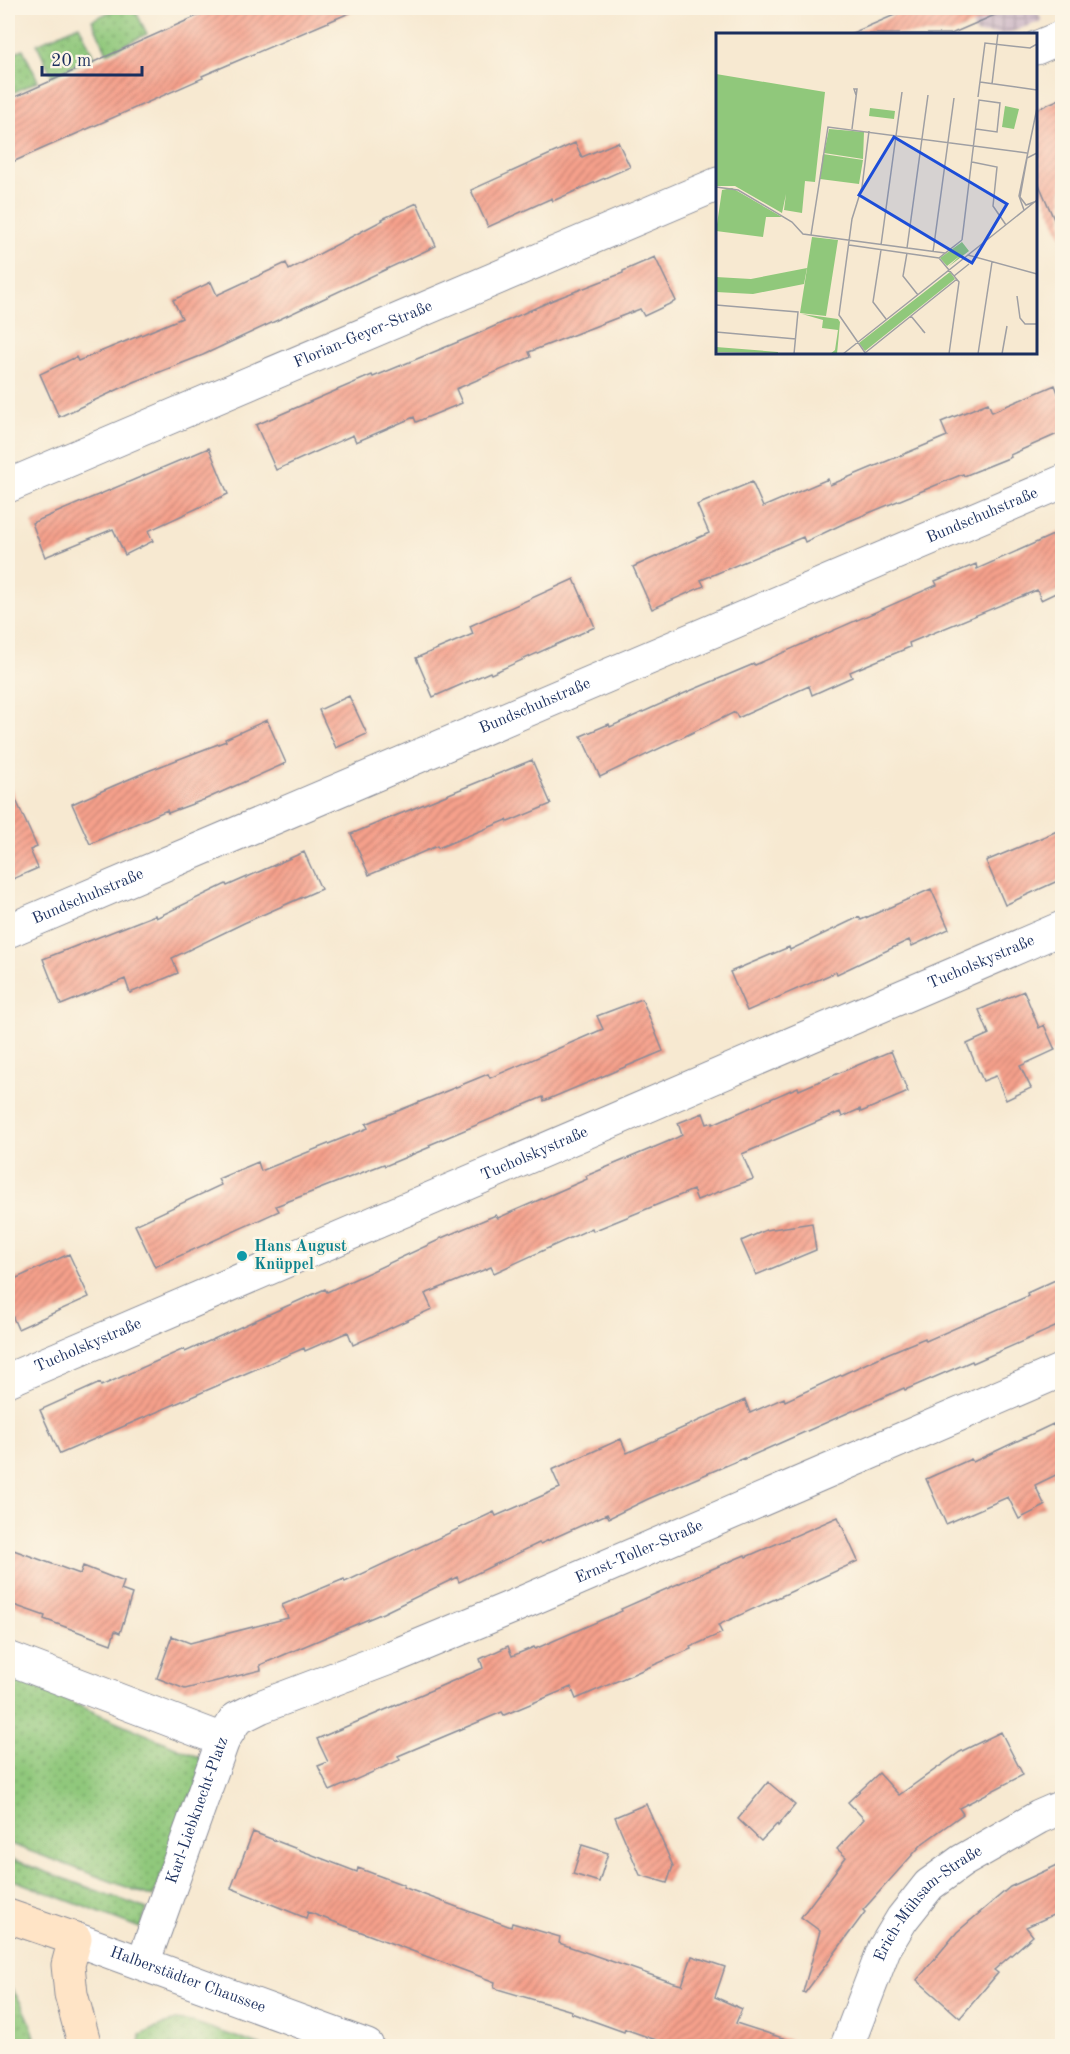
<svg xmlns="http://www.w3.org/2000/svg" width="1070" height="2054" font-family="'Old Standard TT',serif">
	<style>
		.industrial { fill: url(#industrial-grid) }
		.grass { fill: url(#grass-dots); stroke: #567c6c; stroke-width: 1.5 }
		.building { fill: url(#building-hatch) }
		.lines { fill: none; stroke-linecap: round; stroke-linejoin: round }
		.minor-casing { stroke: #898c98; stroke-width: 35 }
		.tertiary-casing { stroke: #898c98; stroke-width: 35 }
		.secondary-casing { stroke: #898c98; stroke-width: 35 }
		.minor { stroke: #fff; stroke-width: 33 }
		.tertiary { stroke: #fff; stroke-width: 33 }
		.secondary { stroke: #ffe4c6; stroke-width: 33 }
		.culture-dot { fill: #0f9aa8; stroke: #fcf5e5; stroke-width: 2 }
		.labels { text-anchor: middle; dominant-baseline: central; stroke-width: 5; stroke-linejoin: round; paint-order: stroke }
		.street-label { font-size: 16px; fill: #1b2f5e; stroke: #fcf5e5 }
		.culture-label { font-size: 16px; font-weight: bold; fill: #0d838f; stroke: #fcf5e5; text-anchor: start }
		.inset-road { fill: none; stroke: #9f9fa3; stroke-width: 1.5 }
		.view { fill: #1d4ed8; fill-opacity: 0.15; stroke: #1d4ed8; stroke-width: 3 }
		.inset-edge { fill: none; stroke: #1b2f5e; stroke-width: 3 }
	</style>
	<defs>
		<pattern id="industrial-grid" width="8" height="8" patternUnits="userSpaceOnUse" patternTransform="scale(1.5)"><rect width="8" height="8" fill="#d1bdc9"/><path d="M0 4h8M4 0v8" fill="none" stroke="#a99aa6"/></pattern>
		<pattern id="grass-dots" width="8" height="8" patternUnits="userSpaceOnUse" patternTransform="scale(1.5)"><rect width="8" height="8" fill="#90c87b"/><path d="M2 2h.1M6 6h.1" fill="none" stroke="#75a368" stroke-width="1.8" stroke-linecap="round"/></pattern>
		<pattern id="building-hatch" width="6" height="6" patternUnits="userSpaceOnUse" patternTransform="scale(1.5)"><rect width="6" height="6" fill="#f6a08b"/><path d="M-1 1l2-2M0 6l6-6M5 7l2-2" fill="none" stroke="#c68375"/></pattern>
	</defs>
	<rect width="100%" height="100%" fill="#fcf5e5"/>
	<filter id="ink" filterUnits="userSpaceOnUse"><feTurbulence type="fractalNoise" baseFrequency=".0167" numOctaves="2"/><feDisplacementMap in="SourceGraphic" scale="12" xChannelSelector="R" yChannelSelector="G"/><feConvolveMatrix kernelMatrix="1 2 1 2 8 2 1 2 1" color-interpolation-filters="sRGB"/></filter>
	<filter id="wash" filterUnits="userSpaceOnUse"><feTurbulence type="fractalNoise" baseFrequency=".008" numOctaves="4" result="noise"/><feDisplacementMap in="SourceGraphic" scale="24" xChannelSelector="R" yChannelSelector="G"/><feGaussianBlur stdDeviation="1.35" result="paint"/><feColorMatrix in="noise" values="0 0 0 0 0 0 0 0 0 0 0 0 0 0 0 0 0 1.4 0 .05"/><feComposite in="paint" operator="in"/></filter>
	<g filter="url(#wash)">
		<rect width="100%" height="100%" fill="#f7e9d1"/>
		<path class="industrial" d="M965 8H1036L1042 21 1006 34H976Z"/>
		<path class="grass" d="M118 8H134L147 34 107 53 92 20Z
			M79 25 94 57 52 76 37 44Z
			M23 49 38 81 8 95V56Z
			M8 1675 208 1761 153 1897 8 1843Z
			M8 1858 147 1909 140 1928 8 1878Z
			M8 1984C23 2003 32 2022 37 2046H18L8 2042Z
			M175 2020 193 2022 262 2046H139L140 2035Z"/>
		<g id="blocks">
			<path class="building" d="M215 8H361L202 76 203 78 8 164V100Z
				M911 8H1011L951 34H850Z
				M1062 98V238L1035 175V110Z
				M618 142 630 167 553 201 552 198 488 227 471 190 575 143 582 157Z
				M417 203 436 246 203 355 134 382 59 417 40 374 76 357 78 361 182 318 173 300 211 282 217 295 286 263 289 270 383 220 382 219Z
				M655 257 676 301 644 316 640 309 529 352 531 357 456 389 462 403 416 422 414 417 356 442 353 435 276 470 256 425 372 375 373 377 475 335 553 300 623 273V271Z
				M1055 385 1062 403V432L1010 455 1011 457 964 476 963 474 847 522 805 542 803 537 701 580 704 586 652 609 633 567 709 533 697 505 752 482 763 507 828 479 830 485 947 436 941 422 988 403 992 412Z
				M209 448 228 494 148 531 153 541 125 555 113 529 45 557 32 523Z
				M1062 531V590L1041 600 1037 590 909 643 910 647 850 672 852 677 812 695 809 686 738 718 735 712 600 777 581 736 609 724 610 727 685 693 754 664 755 665 937 585 935 581 976 564 977 569Z
				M574 579 595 627 491 674 490 672 433 697 416 658 473 634 470 626Z
				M349 696 367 734 336 748 319 710Z
				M267 720 286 763 206 799 168 813 167 810 90 844 72 804 148 771 226 741 225 739Z
				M532 760 551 804 508 822 507 820 438 848 437 846 369 875 351 834Z
				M8 782 37 847 30 850 38 868 8 881Z
				M1062 829V879L1005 905 986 861Z
				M304 852 321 889 244 923 172 958 178 973 130 993 125 979 61 1005 43 959 155 915 156 918 226 884 227 886Z
				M931 889 949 929 912 946 909 940 837 974 836 972 747 1011 730 972 789 947 790 950 859 917 861 920Z
				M1024 991 1039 1028 1044 1025 1055 1050 1020 1066 1031 1088 1006 1100 996 1076 983 1081 967 1044 989 1034 979 1010Z
				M642 999 663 1051 544 1101 543 1097 429 1145 430 1147 385 1166 384 1164 276 1206 279 1211 155 1267 135 1225 221 1185 218 1179 258 1162 261 1171 368 1128 366 1124 488 1074 490 1078 603 1029 597 1016Z
				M891 1051 908 1092 861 1112 860 1109 842 1117 840 1112 742 1154 753 1179 697 1200 693 1190 593 1231 592 1228 494 1273 491 1267 425 1294 432 1309 353 1345 348 1332 305 1351 304 1348 60 1454 40 1410 100 1383 101 1386 184 1349 185 1352 325 1289 327 1292 439 1240V1239L496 1215 498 1218 587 1179 586 1176 674 1139 682 1135 678 1123 703 1113 707 1124 713 1122V1124L798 1087 799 1090Z
				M812 1223 816 1250 756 1275 741 1241 766 1230Z
				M69 1254 89 1297 18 1329 8 1306V1282Z
				M1062 1277V1324L973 1363 972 1361 905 1390 904 1388 744 1459V1458L648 1499 609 1518 607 1514 540 1544 539 1543 459 1582 457 1577 383 1613 260 1665 261 1670 185 1689 157 1678 172 1636 190 1643 288 1618 282 1605 344 1579 345 1582 494 1512 496 1516 560 1488 552 1470 621 1439 627 1453 745 1400 750 1413 784 1398 785 1401 889 1353 925 1338 926 1341 1028 1296 1027 1293Z
				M1053 1424 1062 1443V1472L1035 1485 1045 1506 1019 1519 1008 1497 946 1524 926 1479 971 1459 973 1462Z
				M838 1517 858 1561 718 1625 722 1633 690 1647 691 1649 647 1668 576 1699 571 1687 504 1715 502 1712 398 1756 400 1760 330 1791 318 1766 328 1762 317 1739 483 1668 480 1659 508 1646 512 1656 534 1647 535 1649 622 1611 621 1609 698 1575 745 1555 746 1557Z
				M8 1548 80 1574 83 1566 124 1582 121 1590 132 1594 120 1633 115 1631 111 1644 44 1619 45 1616 8 1603Z
				M1001 1732 1023 1775 959 1808 963 1814 923 1843 863 1910 865 1912 805 1993 803 1992 820 1931 801 1917 846 1857 837 1849 864 1819 848 1802 879 1773 899 1795 960 1752Z
				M768 1782 795 1805 778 1826 777 1824 761 1841 738 1819Z
				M646 1804 673 1866 667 1883 640 1875 615 1817Z
				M253 1832 357 1872 358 1868 404 1885 403 1887 511 1927 512 1923 560 1937 559 1943 671 1982 682 1985 692 1956 725 1967 715 1997 742 2009 736 2023 792 2041V2046H673L625 2029 624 2032 571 2013 572 2011 494 1988 495 1982 308 1912 306 1918 231 1888Z
				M582 1845 608 1853 599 1882 573 1874Z
				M1062 1863V1911L1026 1927 1033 1936 994 1970 998 1973 960 2018 917 1980 957 1932 1010 1887Z"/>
		</g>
	</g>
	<g filter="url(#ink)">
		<use href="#blocks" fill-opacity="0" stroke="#898c98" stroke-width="1.5"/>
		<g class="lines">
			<defs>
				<g id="minor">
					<path d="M1036 48 1062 37"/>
					<path id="s1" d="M8 486 718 184"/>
					<path id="s2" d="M8 931 1062 482"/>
					<path id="s3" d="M8 1380 1062 928"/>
					<path d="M8 1658 223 1740"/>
					<path id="s4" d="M143 1963 223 1740 236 1719 260 1707 392 1657 510 1608 1062 1370"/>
					<path id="s5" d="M847 2046 884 1949 902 1919 929 1885 962 1861 1039 1817 1062 1807"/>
				</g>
				<g id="tertiary">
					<path id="s6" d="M75 1939 367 2046"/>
				</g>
				<path id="secondary" d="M8 1916 75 1939 68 1965 71 1994 85 2046"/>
			</defs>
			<use href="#minor" class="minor-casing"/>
			<use href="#tertiary" class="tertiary-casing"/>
			<use href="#secondary" class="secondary-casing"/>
			<use href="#minor" class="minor"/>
			<use href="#tertiary" class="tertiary"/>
			<use href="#secondary" class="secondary"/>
		</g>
	</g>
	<circle class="culture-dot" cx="242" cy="1256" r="6"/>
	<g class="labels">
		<g class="street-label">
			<text stroke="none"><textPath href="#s1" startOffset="386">Florian-Geyer-Straße</textPath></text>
			<text stroke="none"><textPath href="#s2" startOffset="1059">Bundschuhstraße</textPath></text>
			<text stroke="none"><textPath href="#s2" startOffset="573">Bundschuhstraße</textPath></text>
			<text stroke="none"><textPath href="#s2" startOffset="87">Bundschuhstraße</textPath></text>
			<text stroke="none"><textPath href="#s3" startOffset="1059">Tucholskystraße</textPath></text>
			<text stroke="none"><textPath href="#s3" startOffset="573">Tucholskystraße</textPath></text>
			<text stroke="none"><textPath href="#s3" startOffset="87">Tucholskystraße</textPath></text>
			<text stroke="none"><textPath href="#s4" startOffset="698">Ernst-Toller-Straße</textPath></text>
			<text stroke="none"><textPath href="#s4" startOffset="162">Karl-Liebknecht-Platz</textPath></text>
			<text stroke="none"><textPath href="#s5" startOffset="168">Erich-Mühsam-Straße</textPath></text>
			<text stroke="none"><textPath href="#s6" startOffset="120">Halberstädter Chaussee</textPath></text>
		</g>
		<g class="culture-label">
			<text x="254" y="1247">Hans August<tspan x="254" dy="18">Knüppel</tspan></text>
		</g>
	</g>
	<g transform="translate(716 33)">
		<rect width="321" height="321" fill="#f7e9d1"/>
		<path d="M289 73 303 76 298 96 286 94ZM154 75 179 78 178 86 153 83ZM113 96 148 99 147 126 108 120ZM107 121 147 127 143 151 104 146ZM16 155 66 184H50L47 204 0 198 6 157ZM96 204 122 207 110 283 84 280ZM246 209 253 218 232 234 245 222 231 233 224 225ZM234 239 239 246 149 318 143 310ZM86 281 122 286 124 289 121 321H114L119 317 122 297 106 295 107 287ZM0 314 62 319V320L0 319Z" fill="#90c87b"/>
		<path d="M0 41 109 59 99 149 89 148 86 180 68 177 70 161 66 180 19 153H0ZM91 235 88 251 37 261 0 259V244L35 246Z" fill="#90c87b"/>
		<path class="inset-road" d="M264 49 321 57M276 51 282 0M262 64 269 10 314 15 321 11M136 96 141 56H138L140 62M321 120 311 125 304 164 310 172 321 168M256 129 281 134 277 173 290 192M0 154 22 157 76 189 87 201 229 220M308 177 303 163 321 75M95 202 112 94 311 120M246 207 263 67 284 70 281 99 260 96M133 212 223 225M165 212 186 59M191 215 212 62M165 217 157 269 170 286M217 219 238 65M191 220 187 243 202 262M252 222 321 167M223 225 243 249 233 321M223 225 246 207M238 243 253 231M301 263 304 285 309 291H321M0 272 82 279 78 321M195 283 209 300 206 297M0 299 80 306M149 320 241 246M127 321 252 222 321 241M150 321 123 282 136 186 146 154 153 98M262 321 276 229M286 321 291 293"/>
		<path class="view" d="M178 104 291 171 256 230 143 162Z"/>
		<rect width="321" height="321" class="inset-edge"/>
	</g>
	<rect width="1070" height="2054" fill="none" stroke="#fcf5e5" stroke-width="30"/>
	<path d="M42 66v9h100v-9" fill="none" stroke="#1b2f5e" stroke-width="3"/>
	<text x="51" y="66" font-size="18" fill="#1b2f5e" stroke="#fcf5e5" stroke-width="4.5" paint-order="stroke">20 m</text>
</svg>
